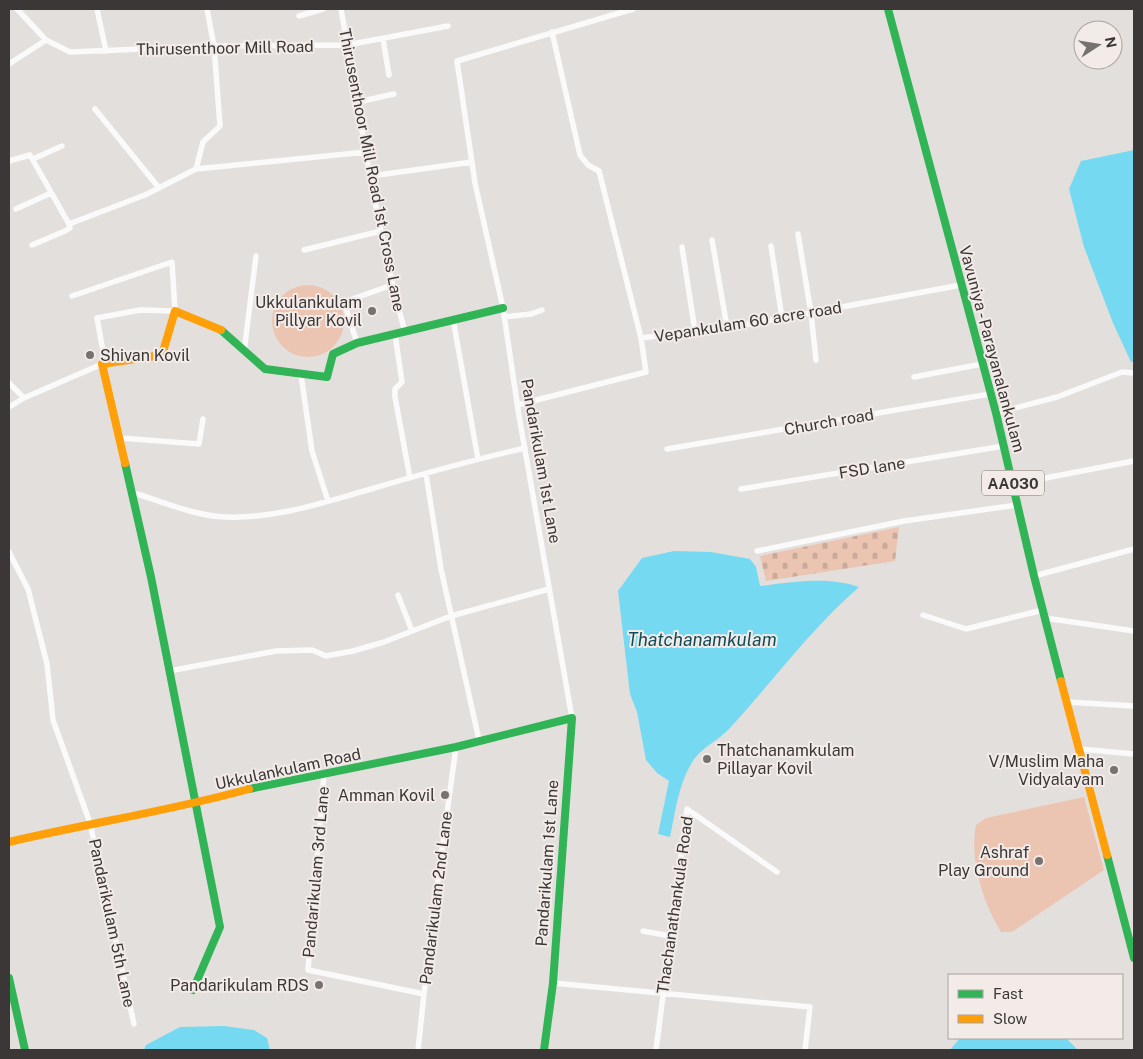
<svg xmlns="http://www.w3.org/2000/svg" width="1143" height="1059" font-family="'Public Sans',sans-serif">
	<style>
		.green { fill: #ecc5b2 }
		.cemetery { fill: url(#cemetery-stones) }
		.water { fill: #75daf1 }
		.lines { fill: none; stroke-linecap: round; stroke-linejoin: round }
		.street { stroke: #fbfafa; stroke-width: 5.5 }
		.fast { stroke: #30b455; stroke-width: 8 }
		.slow { stroke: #ff9f0a; stroke-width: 8 }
		.poi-dot { fill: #757270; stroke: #f3ebe8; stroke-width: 2 }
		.labels { text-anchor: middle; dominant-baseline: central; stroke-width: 4; stroke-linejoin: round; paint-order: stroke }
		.shield { fill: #f3ebe8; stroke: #726d6b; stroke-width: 1 }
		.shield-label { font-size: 15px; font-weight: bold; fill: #3a3736 }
		.street-label { font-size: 16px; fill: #3a3736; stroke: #f3ebe8 }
		.poi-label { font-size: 16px; fill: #3a3736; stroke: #f3ebe8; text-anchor: end }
		.water-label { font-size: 18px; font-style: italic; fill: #0e4d5a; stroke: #f3ebe8 }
	</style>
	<defs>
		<pattern id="cemetery-stones" width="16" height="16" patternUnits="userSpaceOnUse" patternTransform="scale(1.25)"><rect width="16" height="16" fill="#ecc5b2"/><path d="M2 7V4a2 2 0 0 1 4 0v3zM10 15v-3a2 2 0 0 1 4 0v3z" fill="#cbaa9a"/></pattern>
	</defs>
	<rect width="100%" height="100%" fill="#e3dfdd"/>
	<path class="green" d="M272 321a36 36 0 1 1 72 0a36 36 0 1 1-72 0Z
		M1084 797 1104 870 1012 932H1001C983 903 969 858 976 825L986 818Z"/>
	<path class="cemetery" d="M899 527 895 561 766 581 760 556Z"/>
	<path class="water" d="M1134 150V361L1131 362 1113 323 1084 247 1069 189 1081 161Z
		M674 551 711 552 750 559 756 567 760 586C792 582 828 576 859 587 810 630 773 681 730 728 717 742 701 747 691 764 678 786 675 814 670 837L658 834 669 781 657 773 646 760 637 712 630 694 618 591 642 558Z
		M224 1026 254 1030 267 1038 270 1050H144L146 1045 180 1027Z
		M960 1038H1066L1078 1050H950Z"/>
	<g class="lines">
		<path class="street" d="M17 9 46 40 70 52 214 46 347 45 448 26
			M97 9 106 51
			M207 9 214 46 220 126 203 142 196 169 366 152
			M341 9C360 117 376 226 405 332
			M299 16 323 9
			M552 32 580 155 588 165 599 171 641 338
			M383 39 389 75
			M9 64 46 40
			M358 102 394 94
			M95 109 159 188
			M33 159 62 146
			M9 161 30 155 69 224 145 195 196 169
			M371 176 472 162
			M16 209 51 193
			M798 234 811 313 816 360
			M712 240 727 327
			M32 245 65 231 70 228 69 224
			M771 246 782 318
			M682 247 695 331
			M304 250 381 231
			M504 317 531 314 542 310
			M453 319 478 459
			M395 334 402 382 395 389V397L410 478
			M357 343 344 302 392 285
			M244 352 256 256
			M301 375 312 451 328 501
			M914 377 982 364
			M9 383 24 398 102 364 104 357 97 318 140 310 175 311 172 262 72 296
			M517 405 646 372 641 338 738 326 961 285
			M9 407 24 398
			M996 413 1057 397 1122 372 1134 373
			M119 435 120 438 199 444 203 419
			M667 449 990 394
			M426 474 441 569 479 740
			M1014 484 1134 461
			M741 489 1004 446
			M131 492C161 501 194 516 226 517 275 519 325 502 371 489 422 474 473 460 525 448
			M757 551 904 521 1017 505
			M9 552 28 589 47 664 53 720 90 823 134 1024
			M1034 576 1134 549
			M398 595 412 631
			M923 615 966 629 1043 610
			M1045 618 1134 631
			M169 671 276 651 312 650 326 656 353 651 384 642 451 616 549 589
			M1067 702 1134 706
			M572 718 519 416 503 308 475 183 457 61 633 9
			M1080 749 1134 754
			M324 774 308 970 424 994
			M643 931 670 936
			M553 983 810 1007 805 1050
			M418 1050 430 938 456 747
			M656 1050 687 809 777 872"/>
		<path class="fast" d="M888 9 996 413 1034 576 1061 681
			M221 330 265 369 327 377 333 354 357 343 503 308
			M125 463 151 577 220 927 193 990
			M249 789 456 747 572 718 553 983 544 1050
			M1107 855 1134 958
			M9 978 25 1050"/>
		<path class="slow" d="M125 463 102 364 162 355 175 311 221 330
			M1061 681 1107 855
			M9 842C89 823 170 811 249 789"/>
	</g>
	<g class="poi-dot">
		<circle cx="372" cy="311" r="5"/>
		<circle cx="90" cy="355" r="5"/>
		<circle cx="707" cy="759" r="5"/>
		<circle cx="1114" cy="770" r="5"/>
		<circle cx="445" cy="795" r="5"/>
		<circle cx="1039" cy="861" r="5"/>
		<circle cx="319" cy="985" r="5"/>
	</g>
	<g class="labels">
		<rect class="shield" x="982" y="470.5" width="62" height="25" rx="4"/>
		<g class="shield-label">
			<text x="1013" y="483">AA030</text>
		</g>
		<g class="street-label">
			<text transform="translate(225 48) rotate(-1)">Thirusenthoor Mill Road</text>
			<text transform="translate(372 170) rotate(79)">Thirusenthoor Mill Road 1st Cross Lane</text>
			<text transform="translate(748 322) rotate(-9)">Vepankulam 60 acre road</text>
			<text transform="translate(992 349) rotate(75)">Vavuniya - Parayanalankulam</text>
			<text transform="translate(829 422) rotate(-10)">Church road</text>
			<text transform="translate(541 461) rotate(80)">Pandarikulam 1st Lane</text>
			<text transform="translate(872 468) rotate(-9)">FSD lane</text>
			<text transform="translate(288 769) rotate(-12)">Ukkulankulam Road</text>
			<text transform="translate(547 863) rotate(-86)">Pandarikulam 1st Lane</text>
			<text transform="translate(316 872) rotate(-85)">Pandarikulam 3rd Lane</text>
			<text transform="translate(436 898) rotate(-83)">Pandarikulam 2nd Lane</text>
			<text transform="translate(675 905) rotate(-82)">Thachanathankula Road</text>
			<text transform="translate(112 923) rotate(78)">Pandarikulam 5th Lane</text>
		</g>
		<g class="poi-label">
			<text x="362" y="302">Ukkulankulam<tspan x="362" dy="18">Pillyar Kovil</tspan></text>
			<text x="100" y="355" text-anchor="start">Shivan Kovil</text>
			<text x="717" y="750" text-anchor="start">Thatchanamkulam<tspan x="717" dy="18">Pillayar Kovil</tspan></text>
			<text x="1104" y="761">V/Muslim Maha<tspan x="1104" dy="18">Vidyalayam</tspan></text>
			<text x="435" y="795">Amman Kovil</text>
			<text x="1029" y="852">Ashraf<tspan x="1029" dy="18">Play Ground</tspan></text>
			<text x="309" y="985">Pandarikulam RDS</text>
		</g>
		<g class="water-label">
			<text x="702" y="639">Thatchanamkulam</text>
		</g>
	</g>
	<rect width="1143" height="1059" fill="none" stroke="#3a3736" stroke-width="20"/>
	<rect x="948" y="974" width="175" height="65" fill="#f3ebe8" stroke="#a9a3a1"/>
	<rect x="958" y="990" width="25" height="8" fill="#30b455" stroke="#a9a3a1"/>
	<text x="993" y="999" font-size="15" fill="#3a3736">Fast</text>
	<rect x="958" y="1015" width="25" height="8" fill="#ff9f0a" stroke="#a9a3a1"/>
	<text x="993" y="1024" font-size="15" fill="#3a3736">Slow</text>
	<g transform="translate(1098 45) rotate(78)"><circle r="24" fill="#f3ebe8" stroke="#a9a3a1"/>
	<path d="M0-4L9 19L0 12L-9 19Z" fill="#757270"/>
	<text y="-8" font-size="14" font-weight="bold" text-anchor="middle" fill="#3a3736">N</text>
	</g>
</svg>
